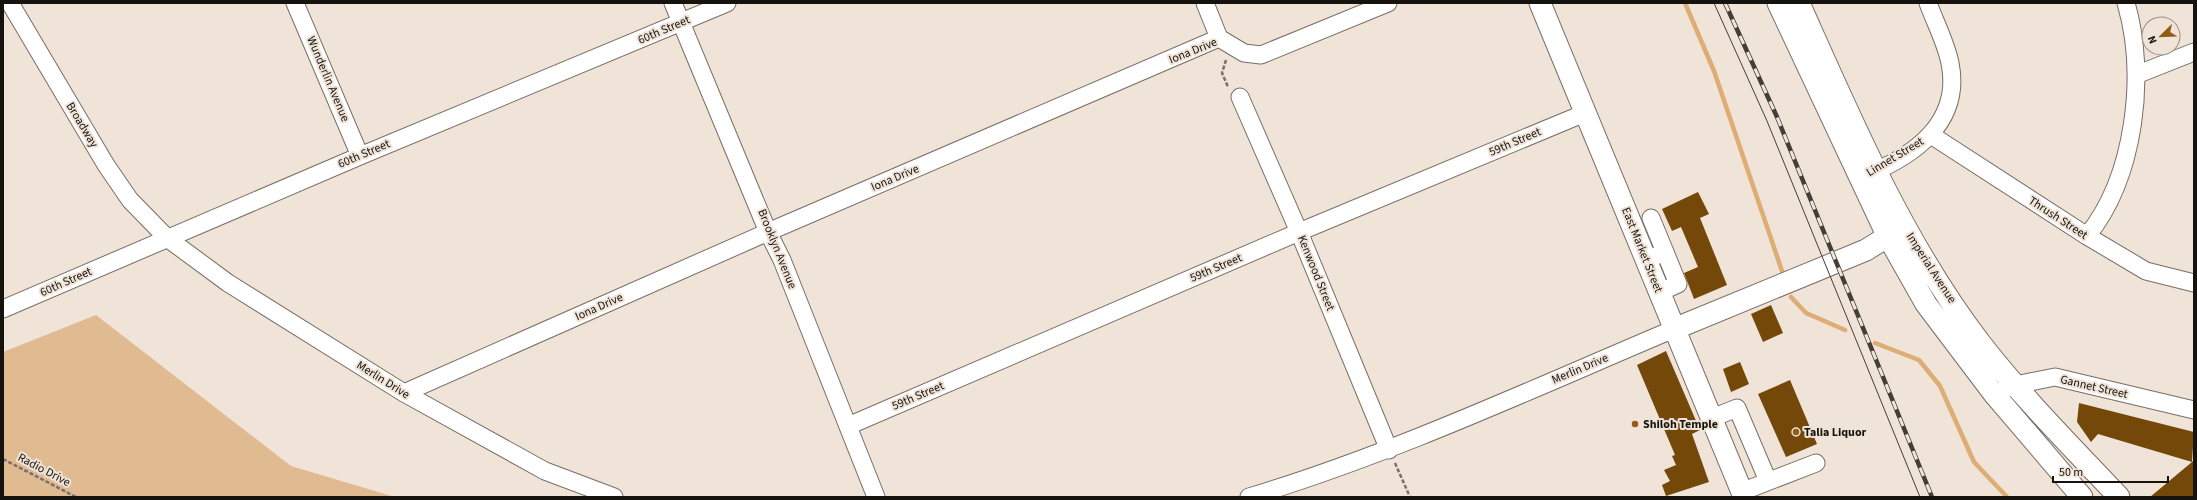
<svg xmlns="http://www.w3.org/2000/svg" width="2197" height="500" font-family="'Source Sans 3',sans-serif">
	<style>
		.green { fill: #e0bb92 }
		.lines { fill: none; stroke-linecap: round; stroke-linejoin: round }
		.stream { stroke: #deac75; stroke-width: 4.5 }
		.building { fill: #744809 }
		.minor-casing { stroke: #786e64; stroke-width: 19 }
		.major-casing { stroke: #786e64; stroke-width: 23 }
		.path { stroke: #78716a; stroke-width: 2.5; stroke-dasharray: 4 2; stroke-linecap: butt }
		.minor { stroke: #fff; stroke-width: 17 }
		.major { stroke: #fff; stroke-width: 21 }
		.tram { stroke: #423e38; stroke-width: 1 }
		.rail-casing { stroke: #423e38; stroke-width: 4.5 }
		.rail { stroke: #f0e4d9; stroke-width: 3; stroke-dasharray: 9; stroke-linecap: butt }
		.poi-dot { fill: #925d12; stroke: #f0e4d9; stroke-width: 1.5 }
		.labels { text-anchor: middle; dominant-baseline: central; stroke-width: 4; stroke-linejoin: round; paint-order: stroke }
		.street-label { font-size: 12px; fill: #16130f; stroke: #f0e4d9 }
		.poi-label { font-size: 12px; font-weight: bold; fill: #16130f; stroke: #f0e4d9; text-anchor: start }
	</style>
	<rect width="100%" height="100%" fill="#f0e4d9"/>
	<path class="green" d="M96 315 291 466 395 497H3V352Z"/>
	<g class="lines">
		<path class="stream" d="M1685 3 1714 71 1782 271
			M1791 297 1806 313 1845 330
			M1875 343 1919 360 1940 386 1974 462 2007 497"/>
	</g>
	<path class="building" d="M1698 192 1709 214 1700 218 1727 285 1694 299 1684 273 1698 267 1681 227 1672 231 1662 209Z
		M1771 305 1783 333 1763 342 1751 314Z
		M1666 351 1700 430 1692 434 1709 482 1666 496 1662 485 1670 481 1664 470 1676 465 1672 456 1675 455 1637 365Z
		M1740 362 1749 384 1731 392 1723 369Z
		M1790 380 1817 444 1786 457 1758 394Z
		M2079 403 2194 432 2192 462 2098 434 2091 442 2077 422Z
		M2194 460V497H2150L2192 462Z"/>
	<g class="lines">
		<defs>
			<path id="minor" d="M10 3 106 165 130 200 167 238 228 283 404 393 545 471 614 497
				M295 3 360 156
				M673 3 768 232 782 260 876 497
				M1205 3 1219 38
				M1219 38 1244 53 1261 55 1388 3
				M2136 75 2194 52
				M1240 97 1299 232 1389 450
				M1931 135 2087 236 2146 271 2194 283
				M1866 175C1914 156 1962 122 1950 63 1946 43 1935 22 1928 3
				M1651 218 1665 252
				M2087 236C2135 177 2147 75 2126 3
				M1646 260 1665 252 1678 284 1660 292
				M3 309 360 156 727 3
				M2005 389 2015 385 2055 377 2194 410
				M404 393 768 232 1219 38
				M1712 418 1737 408 1768 481
				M848 426 1299 232 1585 113
				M1741 492 1816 463
				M1249 497C1395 453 1534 388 1674 329"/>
			<path id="major" d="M1540 3 1744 497
				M1778 3 1887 235 1926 304 1994 394 2082 497
				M1799 3C1852 121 1902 241 1981 344 2023 398 2072 447 2119 497
				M1674 329 1866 250 1898 230"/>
		</defs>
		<use href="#minor" class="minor-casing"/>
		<use href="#major" class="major-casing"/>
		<path class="path" d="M1226 60 1222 73 1228 87
			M3 459 76 497
			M1395 463 1410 497"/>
		<use href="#minor" class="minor"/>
		<use href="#major" class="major"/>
		<path class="tram" d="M1714 3 1767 121 1920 497"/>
		<defs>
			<path id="rail" d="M1725 3 1777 117 1932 497"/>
		</defs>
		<use href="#rail" class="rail-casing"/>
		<use href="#rail" class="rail"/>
	</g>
	<g class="poi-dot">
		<circle cx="1635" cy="424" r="4"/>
		<circle cx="1796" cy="432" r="4"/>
	</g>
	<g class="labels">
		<g class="street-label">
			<text transform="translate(664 30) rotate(-23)">60th Street</text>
			<text transform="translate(1193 51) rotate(-22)">Iona Drive</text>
			<text transform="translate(328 79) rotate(67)">Wunderlin Avenue</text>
			<text transform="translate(82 125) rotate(59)">Broadway</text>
			<text transform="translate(1515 142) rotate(-23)">59th Street</text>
			<text transform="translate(364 154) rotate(-23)">60th Street</text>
			<text transform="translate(1895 157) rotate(-31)">Linnet Street</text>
			<text transform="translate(895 178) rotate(-23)">Iona Drive</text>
			<text transform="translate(2058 218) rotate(33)">Thrush Street</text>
			<text transform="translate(777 249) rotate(68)">Brooklyn Avenue</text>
			<text transform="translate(1642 250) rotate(68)">East Market Street</text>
			<text transform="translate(1216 268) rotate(-23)">59th Street</text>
			<text transform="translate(1931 268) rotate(57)">Imperial Avenue</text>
			<text transform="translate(1316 273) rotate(68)">Kenwood Street</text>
			<text transform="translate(66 282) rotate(-24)">60th Street</text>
			<text transform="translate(599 307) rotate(-24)">Iona Drive</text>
			<text transform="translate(1580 369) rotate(-23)">Merlin Drive</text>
			<text transform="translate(383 380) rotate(32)">Merlin Drive</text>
			<text transform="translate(2094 387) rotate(13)">Gannet Street</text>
			<text transform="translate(918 396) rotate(-23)">59th Street</text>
			<text transform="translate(44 470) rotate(28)">Radio Drive</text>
		</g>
		<g class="poi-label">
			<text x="1643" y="424">Shiloh Temple</text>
			<text x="1804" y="432">Talia Liquor</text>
		</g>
	</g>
	<rect width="2197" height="500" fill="none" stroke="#16130f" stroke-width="8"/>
	<g transform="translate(2161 36) rotate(247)"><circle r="19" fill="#f0e4d9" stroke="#999088"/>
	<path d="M0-3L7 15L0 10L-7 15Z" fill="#925d12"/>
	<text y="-6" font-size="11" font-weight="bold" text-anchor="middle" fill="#16130f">N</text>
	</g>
	<path d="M2053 476v6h115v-6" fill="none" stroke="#16130f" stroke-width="2"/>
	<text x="2059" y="476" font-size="12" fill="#16130f" stroke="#f0e4d9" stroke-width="3" paint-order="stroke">50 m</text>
</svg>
